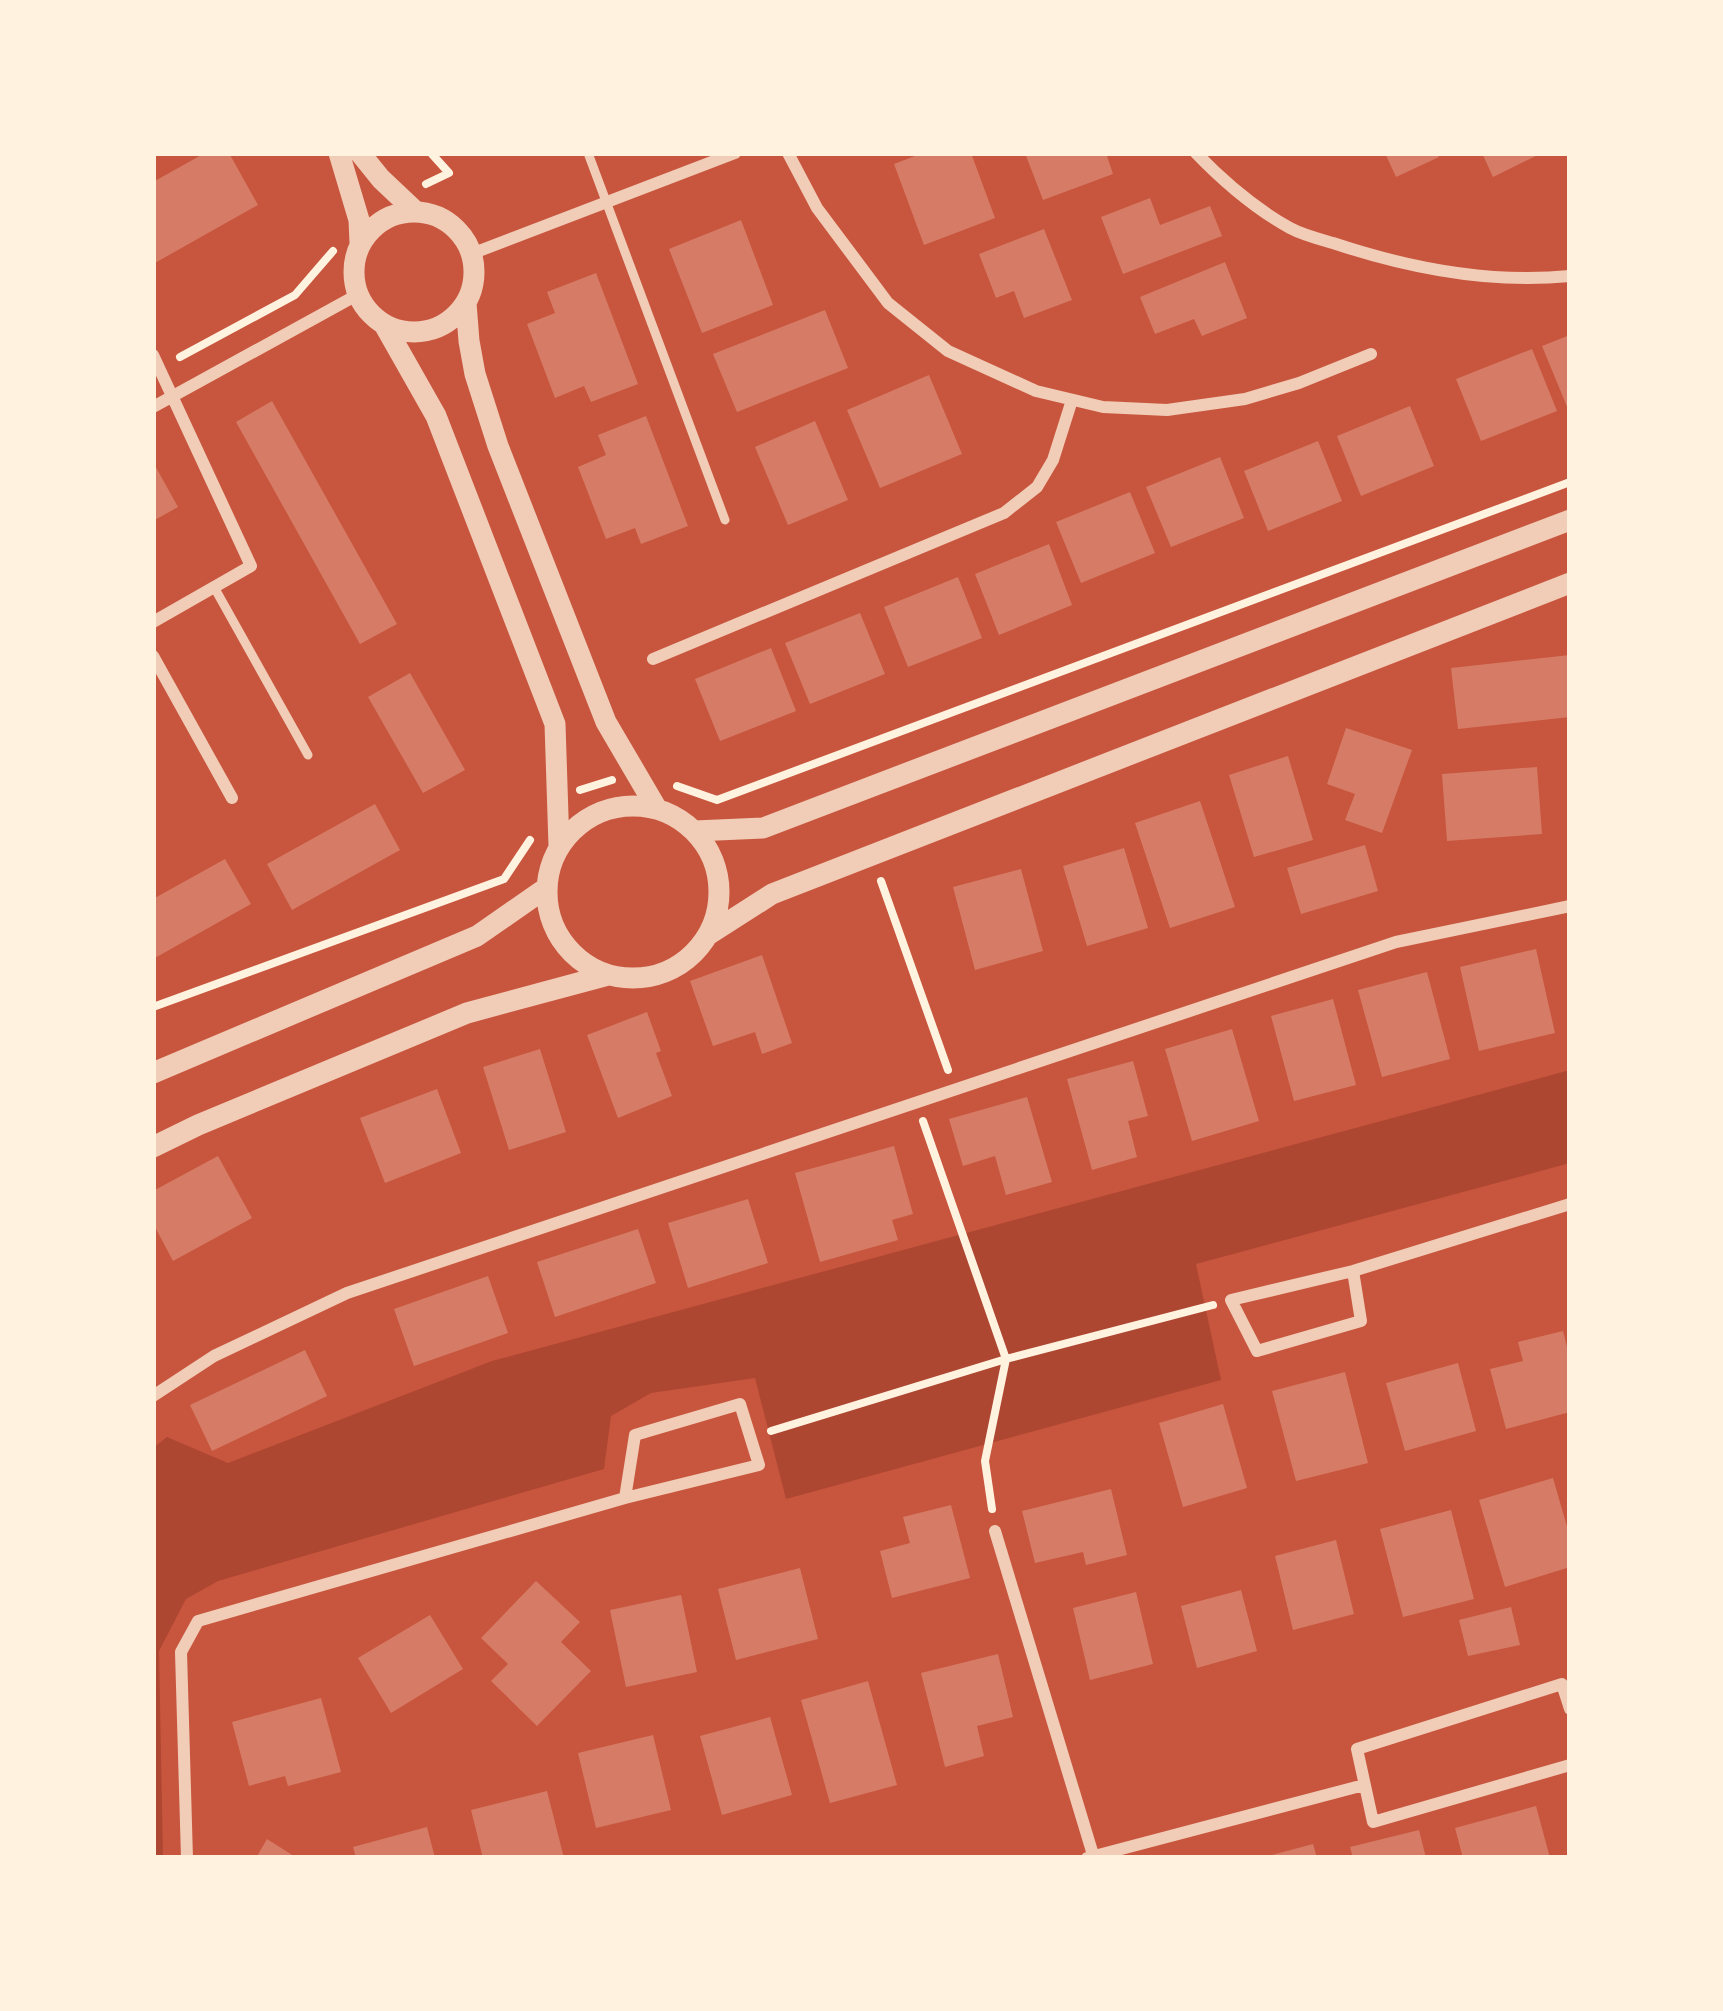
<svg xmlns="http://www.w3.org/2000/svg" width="1723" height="2011" font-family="'Open Sans',sans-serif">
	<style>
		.green { fill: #ae4732 }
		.building { fill: #d67c66 }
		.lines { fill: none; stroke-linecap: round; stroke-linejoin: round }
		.path { stroke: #fff3e0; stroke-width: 8 }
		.service { stroke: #f1ccb7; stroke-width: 9 }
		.minor { stroke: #f1ccb7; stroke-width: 12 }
		.tertiary { stroke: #f1ccb7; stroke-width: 21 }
	</style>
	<rect width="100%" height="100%" fill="#c8553d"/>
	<path class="green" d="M1570 1070V1163L1196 1264 1221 1380 786 1499 755 1378 651 1393 611 1416 604 1469 218 1581 186 1599 159 1651 163 1858H153V1448L167 1437 228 1463 492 1361Z"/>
	<path class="building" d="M205 153H229L258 205 153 264V182Z
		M923 153H971L995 218 924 245 894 164Z
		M1025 153H1106L1113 174 1043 200Z
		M1385 153H1437L1439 157 1396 177Z
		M1482 153H1542L1493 177Z
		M1150 198 1160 225 1210 206 1222 236 1123 274 1101 217Z
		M741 220 773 305 702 333 669 249Z
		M1044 229 1072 300 1024 318 1014 291 996 298 979 254Z
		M1225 262 1247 318 1202 336 1194 319 1155 334 1140 297Z
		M596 273 638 384 591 402 584 386 555 398 527 324 555 313 547 292Z
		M825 310 848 368 737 412 713 354Z
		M1570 335V414L1542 346Z
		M1532 349 1557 411 1481 441 1456 379Z
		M929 375 962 454 880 488 847 410Z
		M272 401 397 624 360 644 236 422Z
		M1410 406 1434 466 1361 496 1337 436Z
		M646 416 688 526 641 544 635 528 606 539 578 467 606 455 598 435Z
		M815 421 848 500 788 525 755 447Z
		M1318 441 1342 501 1268 531 1244 471Z
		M1220 457 1244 518 1171 547 1146 487Z
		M153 462 178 507 153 521Z
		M1130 492 1155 553 1081 583 1056 522Z
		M1049 544 1072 605 999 635 975 574Z
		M958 577 982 638 908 667 884 607Z
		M860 613 885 674 810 704 785 643Z
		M771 648 796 711 720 741 695 679Z
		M1570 655V717L1458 729 1451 668Z
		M410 673 465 770 423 793 368 697Z
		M1346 728 1412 750 1382 833 1345 820 1355 794 1327 784Z
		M1288 756 1313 840 1254 857 1229 775Z
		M1537 767 1542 834 1447 841 1442 774Z
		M1200 801 1235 907 1170 928 1135 823Z
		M375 804 400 850 292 910 267 864Z
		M1365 845 1378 891 1301 914 1287 868Z
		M1124 848 1148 928 1087 946 1063 866Z
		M225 859 251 904 153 959V899Z
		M1021 869 1043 951 975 970 953 887Z
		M1536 949 1555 1033 1479 1051 1460 967Z
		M762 955 792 1043 762 1054 755 1032 713 1046 690 981Z
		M1427 972 1450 1059 1382 1077 1358 990Z
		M1333 999 1356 1085 1294 1101 1271 1016Z
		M647 1012 661 1051 656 1053 672 1096 618 1118 587 1035Z
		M1232 1029 1259 1121 1192 1141 1165 1049Z
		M540 1049 566 1132 509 1150 483 1067Z
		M1133 1061 1148 1116 1128 1121 1137 1157 1092 1170 1067 1079Z
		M437 1089 461 1153 385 1183 360 1118Z
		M1027 1097 1052 1182 1006 1195 995 1156 963 1166 949 1119Z
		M894 1146 913 1214 892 1220 898 1240 820 1262 795 1173Z
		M218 1156 252 1218 173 1261 153 1223V1191Z
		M748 1199 768 1263 688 1288 668 1223Z
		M638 1229 656 1283 555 1317 537 1262Z
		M488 1276 508 1333 414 1366 394 1309Z
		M1563 1331 1570 1359V1412L1506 1429 1490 1369 1523 1361 1518 1342Z
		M305 1350 327 1396 212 1451 190 1405Z
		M1458 1363 1476 1431 1405 1451 1386 1383Z
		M1345 1372 1368 1463 1296 1481 1272 1391Z
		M1223 1404 1247 1488 1183 1507 1159 1423Z
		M1553 1478 1570 1537V1567L1505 1587 1479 1500Z
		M1111 1489 1127 1555 1086 1565 1083 1552 1035 1563 1022 1511Z
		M951 1505 970 1578 892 1598 880 1551 910 1543 903 1517Z
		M1451 1510 1474 1599 1403 1617 1380 1529Z
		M1336 1540 1354 1614 1293 1630 1275 1556Z
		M800 1568 818 1639 736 1660 718 1589Z
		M536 1581 580 1622 561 1642 591 1671 537 1726 491 1681 508 1664 481 1638Z
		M1241 1590 1257 1651 1197 1668 1181 1606Z
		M1136 1592 1153 1664 1090 1680 1073 1608Z
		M681 1595 697 1672 626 1687 610 1610Z
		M1511 1607 1520 1645 1468 1656 1459 1620Z
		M430 1615 463 1669 391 1713 358 1658Z
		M998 1654 1013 1717 977 1726 984 1756 945 1767 921 1673Z
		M868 1681 897 1785 830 1803 801 1700Z
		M321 1698 341 1772 288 1786 285 1776 249 1786 232 1722Z
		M770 1717 792 1795 722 1815 700 1736Z
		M653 1735 671 1810 596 1828 578 1753Z
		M547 1791 564 1858H483L471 1810Z
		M1536 1806 1550 1858H1463L1455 1828Z
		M427 1827 435 1858H356L353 1847Z
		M1419 1830 1426 1858H1353L1350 1847Z
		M267 1839 297 1858H256Z
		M1313 1844 1317 1858H1265L1264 1857Z"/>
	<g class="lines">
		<path class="path" d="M426 184 449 173 431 153
			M180 357 295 295 333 251
			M677 786 717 800 1570 482
			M580 790 612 780
			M881 881 948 1070
			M153 1007 504 879 530 840
			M923 1121 1006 1359 985 1461 992 1509
			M771 1431 1006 1359 1213 1305"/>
		<path class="service" d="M588 153 725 520
			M214 587 308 755"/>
		<path class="minor" d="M788 153 817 208 888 303 948 351 1036 391 1103 407 1167 410 1245 399 1299 383 1371 354
			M1196 153C1224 182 1254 208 1290 228 1303 235 1319 239 1333 243 1408 268 1491 284 1570 276
			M471 254 735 153
			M153 355 251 566 153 622
			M153 407 357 295
			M153 656 232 798
			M653 659 1004 513 1037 487 1053 460 1072 400
			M1353 1271 1361 1321 1257 1351 1231 1300 1353 1271 1570 1204
			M153 1396 214 1356 347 1293 1396 942 1570 906
			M995 1531 1094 1858
			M1570 1709 1562 1684 1357 1749 1373 1822 1570 1765
			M187 1858 181 1652 198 1621 625 1498 759 1465 740 1404 635 1435 625 1498
			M1087 1858 1364 1785"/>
		<path class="tertiary" d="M339 153 359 220 360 243
			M360 153 381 179 415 211
			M354 272a60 60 0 1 1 120 0a60 60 0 1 1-120 0Z
			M466 303 469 341 475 374 498 446 606 722 657 809
			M385 326 436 416 555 724 559 846
			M547 892a86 86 0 1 1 172 0a86 86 0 1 1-172 0Z
			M695 831 763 828 1570 520
			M708 935 772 894 1570 583
			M153 1073 477 936 546 888
			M153 1147 198 1125 467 1013 608 975"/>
	</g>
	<rect width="1723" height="2011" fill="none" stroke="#fff3e0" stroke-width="312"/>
</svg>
